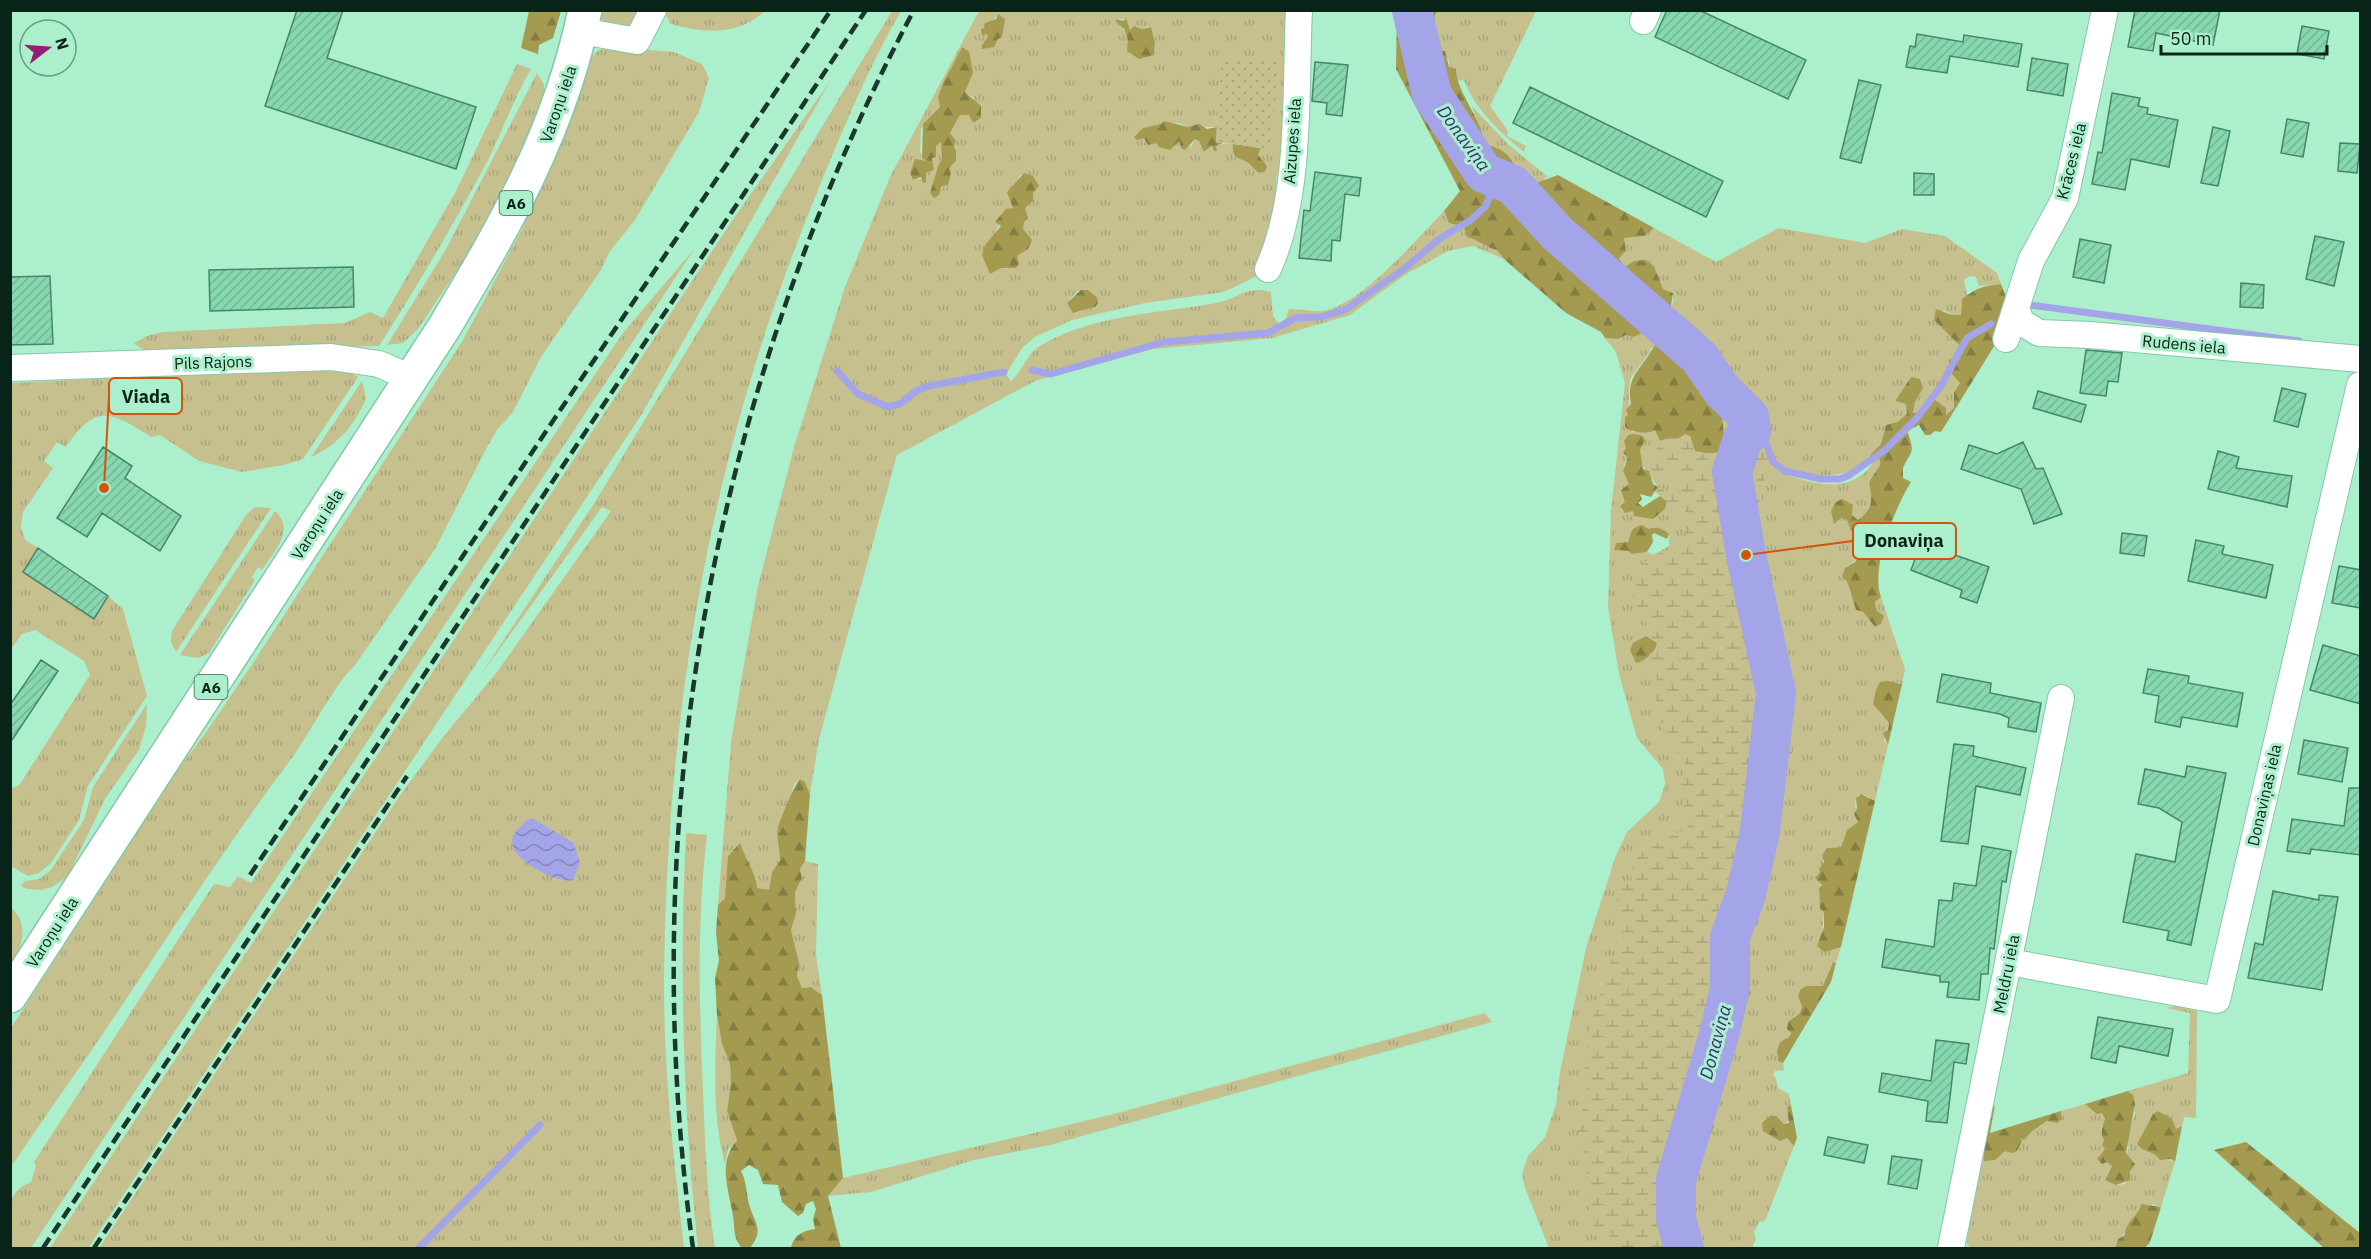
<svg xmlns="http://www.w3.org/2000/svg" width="2371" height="1259" font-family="'IBM Plex Sans',sans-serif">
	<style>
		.grass { fill: url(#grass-tufts); fill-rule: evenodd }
		.forest { fill: url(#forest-firs) }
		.wetland { fill: url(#wetland-marsh) }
		.garden { fill: url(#garden-dots) }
		.water { fill: url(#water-waves) }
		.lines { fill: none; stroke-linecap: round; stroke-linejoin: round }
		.stream { stroke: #a3a5e8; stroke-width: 7 }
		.river { stroke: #a3a5e8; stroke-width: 40 }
		.building { fill: url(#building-hatch); stroke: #458668; stroke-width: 1.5 }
		.minor-casing { stroke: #85c7a6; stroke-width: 28 }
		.highway-casing { stroke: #85c7a6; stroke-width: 36 }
		.minor { stroke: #fff; stroke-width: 26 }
		.highway { stroke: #fff; stroke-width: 33 }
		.rail { stroke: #18382a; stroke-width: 4.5; stroke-dasharray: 12 6; stroke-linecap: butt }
		.labels { text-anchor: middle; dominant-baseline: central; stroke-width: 6; stroke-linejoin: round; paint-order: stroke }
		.shield { fill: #abefcd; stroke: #39614e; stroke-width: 1.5 }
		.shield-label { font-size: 15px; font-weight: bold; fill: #082418 }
		.street-label { font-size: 16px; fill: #082418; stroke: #abefcd }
		.water-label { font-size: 18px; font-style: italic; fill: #372f7d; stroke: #abefcd }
		.leader { fill: none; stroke: #d2540d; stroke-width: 2 }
		.callout-dot { fill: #d2540d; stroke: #abefcd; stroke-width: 2 }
		.callout { fill: #abefcd; stroke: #d2540d; stroke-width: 2 }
		.callout-label { font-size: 18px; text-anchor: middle; font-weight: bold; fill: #082418 }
	</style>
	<defs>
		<pattern id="grass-tufts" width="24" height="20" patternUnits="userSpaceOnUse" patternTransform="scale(1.5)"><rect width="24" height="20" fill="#c6c08f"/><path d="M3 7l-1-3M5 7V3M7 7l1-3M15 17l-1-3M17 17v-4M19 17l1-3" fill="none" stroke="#a9a57b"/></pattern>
		<pattern id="forest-firs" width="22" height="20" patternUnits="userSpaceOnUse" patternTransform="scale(1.5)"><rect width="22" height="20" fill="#a49b51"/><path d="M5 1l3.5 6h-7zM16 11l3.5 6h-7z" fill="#847e42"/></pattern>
		<pattern id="wetland-marsh" width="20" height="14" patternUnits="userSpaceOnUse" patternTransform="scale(1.5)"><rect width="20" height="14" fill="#c6c08f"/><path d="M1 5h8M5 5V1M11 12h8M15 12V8" fill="none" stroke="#a9a57b"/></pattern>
		<pattern id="garden-dots" width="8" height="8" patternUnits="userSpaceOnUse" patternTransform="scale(1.5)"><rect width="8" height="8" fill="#c6c08f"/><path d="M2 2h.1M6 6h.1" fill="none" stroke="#a9a57b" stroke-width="1.8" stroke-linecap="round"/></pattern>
		<pattern id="water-waves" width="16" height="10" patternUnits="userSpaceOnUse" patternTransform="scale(1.5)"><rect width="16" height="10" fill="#a3a5e8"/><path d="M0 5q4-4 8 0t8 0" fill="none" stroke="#8386bb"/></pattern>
		<pattern id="building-hatch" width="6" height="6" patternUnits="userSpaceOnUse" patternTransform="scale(1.5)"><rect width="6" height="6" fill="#87d7b0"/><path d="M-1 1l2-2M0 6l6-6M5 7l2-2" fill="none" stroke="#73b897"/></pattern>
	</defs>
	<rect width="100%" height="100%" fill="#abefcd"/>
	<path class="grass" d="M663 10 765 11C738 35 705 34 671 24Z
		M599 11H646L627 28C614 26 601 27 599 11Z
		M892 11H901C864 75 836 146 808 215 708 466 666 716 664 986 664 1074 674 1162 684 1248H99L401 794 443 737 497 672 611 511 602 507 478 679 595 502Z
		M979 11H1295L1284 164 1279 169 1276 178 1281 209 1263 267 1257 276 1224 292 1145 303 1072 320 1035 337 1022 348 1006 374 1011 381C1024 370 1026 353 1043 344 1097 314 1156 314 1216 303 1238 299 1248 284 1271 292L1273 316 1278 323 1285 321 1289 309C1300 309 1312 312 1322 311 1359 307 1418 238 1444 211L1449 223 1464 227 1467 237C1479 240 1486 247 1497 249L1504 259 1473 246 1448 251 1406 274 1350 315 1272 338 1153 349 1035 381 897 455 819 739 810 794 805 782 800 779 794 784 788 806 778 828 781 860 772 872 769 891 757 888C757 875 745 859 740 844L728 877 725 898 718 905 731 742 743 670 758 586 794 447 845 287 890 177ZM997 16 998 39 994 44 982 45 988 36 986 34 982 36 984 28ZM1116 19H1125L1130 30 1137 26 1142 29 1148 26 1154 35 1155 50 1142 57ZM962 47 969 51 970 79 965 92 974 98 973 123 969 114H960L949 133 956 150V161L948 168 951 174 948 185 930 193 938 166 943 159 941 141 936 146V151L932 157 934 170 926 173V178L913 180 910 173 927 161 920 152 921 129 940 107 950 69ZM1221 61 1272 148H1261L1258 155 1265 172 1259 173C1254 170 1251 164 1247 162 1238 158 1231 158 1233 144 1223 143 1212 145 1205 152L1199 141 1195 139 1191 147 1178 141C1164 150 1150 140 1136 134L1142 132 1143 128 1178 123 1188 127H1217ZM1020 175 1033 176C1040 189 1027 198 1024 211 1020 233 1021 250 1007 269L1001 267 993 271 982 255C988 244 996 234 1000 223 1002 217 1010 213 1013 208 1018 198 1013 186 1020 175ZM1078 291 1092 293 1095 307 1075 313 1070 299Z
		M1437 11H1536L1490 106 1508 131 1507 136 1526 146 1524 152C1499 131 1476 111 1464 80L1458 81 1449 67V60L1435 50 1432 23Z
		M612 47 674 52 702 64 709 78 699 112 635 220 610 251 601 270 541 357 513 412 497 430 485 451 435 549 353 668C341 675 307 737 295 754 232 837 175 926 117 1013 82 1065 45 1116 11 1167V1028L113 870 153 802 207 731 249 669 463 340 522 229 588 59 599 50Z
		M517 64 531 69C514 98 503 130 488 160 454 224 418 285 379 346L145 351 134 343 149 335 163 332 345 323 370 312 383 318 456 191Z
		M537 73 544 84V102L496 212 418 329 403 343 387 345 445 251Z
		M831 80C766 192 705 305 640 417L89 1247 50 1248 734 218Z
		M1472 106 1509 145 1548 177 1544 178 1555 207 1553 218 1540 222C1526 215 1515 196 1513 180 1512 171 1516 165 1509 157 1504 151 1492 148 1484 144Z
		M1654 228 1716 262 1779 228 1865 243 1902 229 1945 236 1997 273 2001 284 1979 286 1976 277 1970 276 1964 280 1967 295 1962 299 1961 315H1952L1944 310 1934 320 1960 346 1949 371 1960 383 1954 392V408L1946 416 1926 411 1913 413 1915 402 1923 388 1911 377 1895 401 1906 404 1907 414 1897 422 1886 425 1881 444 1871 456 1847 473 1824 476 1786 468 1775 460 1768 440 1758 429 1750 412 1719 381 1695 347 1658 316 1673 303V293L1663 289 1654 266 1634 261 1625 267 1619 258 1626 251 1624 238 1645 236Z
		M695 248 31 1248H11C10 1221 1 1194 31 1182L36 1166 34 1162 214 884 230 887 238 876 251 883 623 333Z
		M1655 326 1694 358 1679 351 1651 348C1647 359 1638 366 1632 376 1626 387 1630 420 1633 432L1655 430 1725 445 1722 416 1729 412 1730 402 1747 418 1745 434 1729 473 1737 486 1774 466C1782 474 1793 477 1804 480 1832 488 1860 487 1875 459L1880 458V466L1869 482C1872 500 1874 508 1858 520L1852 515 1853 505 1834 523 1841 518 1847 520 1851 531 1862 536C1865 551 1858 560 1845 568L1850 593 1875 627 1881 624 1884 616 1876 610 1875 602 1881 597 1905 669 1902 684 1898 682 1876 699 1878 711 1889 723 1884 741 1888 745 1875 801 1865 795H1858L1855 802 1858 822 1847 830 1841 847 1827 848 1822 855C1826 867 1820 881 1819 894 1819 899 1820 903 1820 908L1824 912 1822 936 1827 949 1841 947 1836 963 1833 962 1823 986H1806L1800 990 1798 996 1802 1007 1801 1013 1794 1016 1789 1037 1780 1042 1777 1050 1778 1061 1783 1063 1784 1070 1775 1071 1773 1075 1776 1078 1778 1088 1789 1094 1791 1105 1787 1107 1791 1120 1784 1124 1787 1137 1794 1146 1765 1221 1759 1222 1754 1232 1756 1239 1752 1248H1696C1698 1234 1700 1220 1686 1210 1688 1194 1681 1183 1685 1167L1698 1163 1703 1155 1701 1145 1709 1135 1716 1116 1702 1103 1724 1064 1720 1041 1724 1024H1736L1732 1012 1739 1006 1737 994 1728 1005 1715 1036 1666 1248H1549L1525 1188 1522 1174 1528 1156 1545 1137 1556 1104 1560 1072 1586 948 1616 855 1627 832 1659 802 1665 784 1663 769 1637 738 1619 674 1608 607 1611 510 1625 383 1616 352 1605 338 1618 339 1626 335 1633 337 1644 332 1649 333ZM1626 443 1658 487 1656 492 1664 496 1634 516 1633 511 1620 506 1625 502 1629 484 1624 465 1628 457ZM1649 529 1669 534V546L1653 555 1647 552 1632 554 1628 551 1615 550 1616 543 1628 542ZM1755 589 1767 639 1780 641 1784 656 1781 662 1772 664 1778 705Z
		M302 369H345L358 377 303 459 284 465 242 472 199 461 160 435 151 437C112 412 96 402 66 447L57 442 44 461 53 468 23 512 21 527 25 540 38 548 94 618 108 596 123 609 147 696 88 786 79 820 51 863 39 873 28 876 11 866V789L20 784 90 675 84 661 35 630 22 634 11 649V383Z
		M362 381 366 398C356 424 337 446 311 457Z
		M255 507 271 508 176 652 171 642 172 631 246 515Z
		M275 511C296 530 274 551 262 570L258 567 252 577 255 580 209 653 198 658 180 655Z
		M147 704 146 726 139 750 105 799 68 876 52 887 41 890 27 889 21 886 25 881 39 879 50 871 84 820 93 787Z
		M686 833 707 835C697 919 699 1005 703 1090 705 1143 707 1196 715 1248H698C683 1110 679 972 686 833Z
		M805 861 818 864 816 955 822 995 811 987 802 988 797 976 799 962 791 930 796 914 795 892 802 878 800 869Z
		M11 908C29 922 23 948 11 964Z
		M2176 1006 2197 1011 2196 1118 2184 1117 2182 1126 2176 1129 2159 1111 2153 1114 2137 1144 2159 1157 2175 1162 2161 1207 2152 1204C2134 1215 2133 1229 2118 1239L2115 1248H1970L1964 1239 1980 1143 1995 1160 2005 1151H2017L2022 1141 2019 1137 2048 1121 2062 1119 2061 1111 2085 1104 2102 1113 2105 1119 2101 1128 2105 1149 2098 1162H2107L2112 1166 2106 1176 2116 1185 2125 1184 2135 1163 2126 1154 2129 1148 2126 1142 2135 1113 2132 1095 2128 1091 2188 1073 2190 1013 2166 1008Z
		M1485 1013 1492 1022 1050 1145 974 1160 871 1192 828 1196 843 1178 1110 1115Z
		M717 1015 722 1044 730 1064 731 1083 727 1111 737 1140 728 1150 725 1164C712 1116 715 1064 717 1015Z"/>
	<path class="forest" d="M529 11H561L553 38 539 45 538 54 521 48Z
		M1397 11H1437L1432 23 1437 34 1433 43 1435 50 1445 51 1449 67 1456 69C1456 92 1483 120 1484 144 1496 147 1510 152 1514 165 1515 170 1513 175 1513 179 1515 195 1526 216 1540 222L1553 218 1555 208 1543 206 1534 194 1536 183 1558 175 1654 228 1645 236 1624 238 1626 251 1619 258 1625 267 1634 261 1645 260 1654 266 1663 289 1673 293 1670 311 1662 317 1658 316 1655 326 1649 334 1645 332 1633 337 1626 335 1618 339 1605 338 1601 332 1566 313 1504 259 1497 250C1485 247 1479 240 1467 237L1464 227 1449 223 1444 211 1460 191 1396 69Z
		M998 14 1005 19 1002 37 998 39 994 47 982 49V45L988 36 986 34 982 36 981 29 984 28 985 23 996 19Z
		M1126 18 1130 30 1134 26 1142 29 1151 27 1155 42 1154 55 1139 59 1127 51 1128 39 1124 29 1116 22V19L1123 21Z
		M962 47 969 51 973 73 965 92 981 106V118L973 123 969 115H960L950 133 956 141 954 147 956 150V161L949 168 951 174 948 185 941 187 939 195 934 198 930 193 938 166 942 159 941 142 936 146V157L932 158 934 170 926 173V182L923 183 921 177 913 180 910 173 915 159 927 161 922 158 923 124 940 107 938 97 944 81Z
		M1164 121 1188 127 1199 124 1207 129 1217 127 1216 142 1223 143 1216 146 1217 151H1214L1212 146 1204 152 1199 141 1195 139 1185 150 1181 148 1179 141 1170 150 1159 147 1156 143 1148 145 1144 138 1137 140 1134 137 1143 128 1161 124Z
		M1233 144 1261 148 1258 155 1267 166 1265 172 1259 173C1254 170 1251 164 1247 162 1238 158 1231 158 1233 144Z
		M1024 173 1033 176 1039 186 1033 193V201L1025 208 1028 218 1024 222 1023 229 1032 240 1028 249 1017 256 1019 264 1016 268H1001L990 274 982 255 985 245 1001 226 995 222 1006 209 1013 208 1007 192Z
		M2001 284 2010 307 1993 348 1941 432 1935 431 1930 435H1925L1919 425 1907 431C1916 454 1911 450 1903 468V478L1911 482C1895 508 1870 568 1881 597L1875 602 1876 610 1884 616 1881 624 1875 627 1863 612 1856 610 1847 581 1842 577 1845 568 1855 562 1860 555 1857 552 1863 545 1862 536 1851 531 1847 520 1841 518 1834 524 1831 511 1836 502 1842 499 1853 505 1852 515 1858 520C1874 508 1872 500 1869 482L1880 465V458L1870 455 1881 444 1886 425 1897 422 1907 414 1906 404 1895 401 1911 377 1920 379 1923 388 1915 402 1913 413 1926 411 1935 400 1946 408V415L1954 408V392L1960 383 1949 371V360L1955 358 1960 346 1934 320 1936 309 1952 315H1961L1962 299C1977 288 1982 286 2001 284Z
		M1081 290H1088L1097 297 1098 303 1095 307 1073 313 1067 303Z
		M1661 340 1669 350 1694 358 1714 390 1730 402 1729 412 1722 416 1725 445 1721 451 1713 454 1695 451 1690 436C1679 439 1671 438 1660 441L1655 430C1646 435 1633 432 1625 427V417L1628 415 1626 410 1631 404C1627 383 1634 375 1646 359 1651 352 1653 346 1661 340Z
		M1634 434 1643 436 1645 440 1640 450 1643 469 1649 471 1653 484 1658 487 1651 497 1640 494 1642 499 1638 503 1643 507 1660 496 1667 500 1665 509 1653 519 1634 516 1633 511 1625 513 1620 506 1625 502 1621 490 1629 484 1623 471 1628 457 1623 453 1626 448 1624 441 1628 435Z
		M1642 525 1649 529C1655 526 1664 529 1669 534L1667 539 1654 533 1652 535 1653 542 1647 552 1632 554 1628 551 1614 550 1616 543 1628 542C1632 533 1629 528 1642 525Z
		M1646 636 1657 643C1656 652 1644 662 1636 663L1630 650 1633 643Z
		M1888 681 1902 684 1888 745 1883 733 1888 730 1889 723 1873 704 1876 690 1880 682Z
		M800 779 805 782 810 794 805 861 800 869 802 878 795 892 796 914 791 930 799 962 797 976 802 988 811 987 822 995 843 1178 828 1196 841 1248 791 1247C795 1234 803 1231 815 1229L813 1219 816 1209 813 1201 806 1204 803 1213 798 1216 782 1202 778 1185 763 1184 758 1170 749 1165 741 1171C747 1183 746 1192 749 1204 754 1223 765 1229 750 1248L741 1247C733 1237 735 1229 733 1216 729 1190 717 1163 737 1140L727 1111 731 1083 730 1064 722 1044 717 1015 715 978 719 960 716 933 718 905 725 898 728 856 740 843C745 858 757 875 757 888L769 890 772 872 780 860C780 850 776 836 778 827 781 818 795 783 800 779Z
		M1861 794 1875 801 1841 947 1824 952 1817 946 1824 927V912L1820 909 1819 888 1822 885 1815 878 1820 872 1819 869 1824 862 1822 855 1827 848 1841 847 1847 830 1858 822 1854 814 1857 808 1856 798Z
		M1833 962 1836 963 1831 982 1783 1063 1778 1061 1777 1050 1780 1042 1789 1037 1791 1033 1787 1029 1788 1022 1800 1013 1802 1007 1798 996 1800 990 1806 986H1823Z
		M1736 986 1750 990 1751 993 1747 999 1740 1000 1732 1012 1736 1024 1731 1030 1724 1024 1729 1004 1737 995Z
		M1700 1032 1715 1036 1725 1048 1722 1056V1070L1717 1073 1715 1082H1699L1686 1090 1689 1096 1716 1116 1712 1122 1714 1126 1707 1142 1701 1145 1702 1159 1687 1167 1673 1163 1671 1156 1663 1155 1659 1145V1133L1671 1119 1663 1117 1662 1122 1656 1123 1644 1111 1645 1099 1639 1090 1645 1082 1648 1068 1665 1059 1672 1065 1673 1073 1681 1068 1692 1072 1703 1055 1697 1051 1693 1053 1687 1050 1685 1043 1688 1036Z
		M2128 1091 2133 1095 2135 1104 2126 1153 2135 1164 2130 1172V1180L2116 1185 2105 1180 2112 1166 2107 1162 2102 1164 2097 1159 2105 1149 2102 1145 2104 1140C2100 1135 2102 1126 2105 1119L2102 1113 2097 1114 2085 1104Z
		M1791 1105 1797 1138 1794 1146 1787 1138 1780 1141 1763 1131 1762 1123 1770 1116H1776L1784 1124 1789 1123 1787 1107Z
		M1995 1105 1990 1133 2061 1111 2062 1119 2057 1123 2047 1121 2032 1131 2024 1140 2020 1138 2022 1141 2017 1151 2012 1153 2005 1151 1995 1160 1984 1161C1980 1140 1981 1121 1995 1105Z
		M2158 1111 2172 1119 2176 1129 2182 1126 2175 1162 2171 1159 2160 1160C2154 1150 2143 1153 2137 1144L2153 1114Z
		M2246 1142 2360 1233V1248H2324L2214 1150Z
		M1678 1181 1685 1188 1686 1210 1698 1224 1696 1248H1674Z
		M2141 1204 2161 1207 2150 1242 2145 1248H2115L2118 1239 2125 1235C2126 1220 2139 1216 2141 1204Z"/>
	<path class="wetland" d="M1747 411C1756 416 1754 423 1759 430 1773 447 1781 460 1764 478L1767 489 1763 499 1757 502 1753 508 1747 506 1744 512 1755 586 1777 685 1785 703 1794 742 1792 756 1779 759 1773 766 1765 834 1725 1030 1682 1177V1216L1690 1248H1620L1605 1231 1593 1226 1589 1213 1586 1157 1577 1127 1578 1114 1589 1103 1584 1071 1591 1023 1601 996 1598 984 1607 967 1624 947C1623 925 1616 905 1616 883L1623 880 1626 884 1632 882C1626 847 1665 843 1688 827 1689 814 1681 802 1681 788 1680 773 1689 777 1683 755L1677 753 1661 726 1660 710 1655 697 1658 684 1649 655 1656 649 1657 643 1652 638 1651 627 1641 619 1630 588 1640 566 1653 555 1690 546 1692 535 1685 534 1683 523 1687 518 1684 509 1677 511 1656 492 1658 487 1673 494 1679 491 1681 485 1671 466 1664 468 1659 476 1651 478 1649 471 1660 441 1671 437 1678 439 1685 434 1690 436 1695 451 1702 454 1724 452 1720 459 1708 460 1705 464 1708 468 1726 461 1729 453 1737 451 1747 427Z"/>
	<path class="garden" d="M1221 61H1278L1272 149 1216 142Z"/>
	<path class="water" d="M532 818 574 843 580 863 573 880C560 885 494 855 517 830 522 825 525 820 532 818Z"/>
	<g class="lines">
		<path class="stream" d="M2030 305 2299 341
			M1032 370 1051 374 1164 342 1268 333 1295 318 1321 317 1345 310 1404 269 1439 239 1471 220 1485 207 1498 179
			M837 371 858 394 888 407 900 404 916 391 929 386 1004 372
			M1751 431 1765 441 1773 462 1785 471 1821 479H1839L1848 476 1885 450 1917 418 1941 386 1967 338 1991 324
			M419 1248 540 1125"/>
		<path class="river" d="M1412 10 1432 95 1484 173 1513 185 1557 233 1699 357 1721 389 1749 417 1751 431 1743 439 1732 472 1746 555 1776 693 1760 831 1746 894 1730 937V988L1720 1031 1676 1180V1219L1684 1248"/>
	</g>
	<path class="building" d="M297 10H343L327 58 476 107 456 169 265 106Z
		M1667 10H1699L1806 60 1788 99 1655 37Z
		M2135 10H2220L2213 45 2156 33 2153 51 2128 47Z
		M2302 26 2329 31 2324 59 2297 54Z
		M1917 34 1963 42 1964 35 2022 44 2018 67 1950 56 1947 73 1906 67 1910 46 1915 47Z
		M2032 58 2068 64 2063 96 2027 90Z
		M1315 62 1348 65 1342 116 1326 114 1327 103 1312 101Z
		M1859 80 1881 85 1861 163 1840 158Z
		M1530 87 1723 181 1706 217 1513 123Z
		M2112 93 2140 98 2138 106 2148 108 2147 114 2178 120 2169 167 2131 159 2125 190 2092 184 2098 152 2102 153Z
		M2287 119 2309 123 2303 157 2281 153Z
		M2213 127 2230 131 2218 186 2201 183Z
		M2340 143 2360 144 2357 173 2338 171Z
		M1315 172 1361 178 1359 196 1345 194 1340 241 1332 240 1331 261 1299 258 1304 210 1310 211Z
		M1914 173 1934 174V195H1914Z
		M2315 236 2344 242 2334 286 2306 279Z
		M2080 239 2111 245 2104 283 2073 277Z
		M353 267 354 307 210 311 209 270Z
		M50 276 53 344 10 345V277Z
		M2241 283 2264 285 2263 308 2240 307Z
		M2086 350 2122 353 2118 382 2108 381 2106 396 2080 393Z
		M2282 388 2306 394 2298 427 2274 421Z
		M2038 391 2086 405 2081 422 2033 408Z
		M2023 442 2036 469 2043 468 2062 514 2034 524 2021 489 1961 469 1969 445 1997 454Z
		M103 447 132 466 125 478 181 516 160 551 102 513 87 537 57 518Z
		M2218 451 2239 457 2236 468 2292 476 2287 507 2208 489Z
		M2122 533 2147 536 2144 556 2120 553Z
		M2196 540 2224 546 2222 554 2273 565 2266 598 2188 581Z
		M1921 543 1989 567 1977 603 1960 597 1962 590 1911 570Z
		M38 548 108 596 94 619 23 572Z
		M2339 566 2361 570V608L2332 603Z
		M2323 645 2361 656V704L2310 690Z
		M41 660 58 671 10 743V705Z
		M2148 669 2189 676 2188 683 2243 693 2237 727 2182 717 2180 727 2155 722 2159 696 2143 693Z
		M1942 674 1991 683 1990 693 2041 703 2036 732 2008 727 2009 718 2000 714 1937 702Z
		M2304 740 2348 748 2342 782 2298 774Z
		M1954 744 1974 746 1973 756 2026 768 2020 795 1976 786 1968 844 1941 841Z
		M2187 766 2226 773 2191 945 2167 940 2169 931 2123 922 2136 854 2175 862 2182 822 2159 808 2138 804 2145 769 2185 777Z
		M2349 788H2361V855L2311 849 2310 854 2287 851 2292 819 2344 826Z
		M1982 846 2011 851 2006 882 2002 881 1994 949 1990 948 1988 974H1981L1979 1000 1947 997 1949 982H1940V976L1882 967 1886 939 1934 947 1939 900 1952 901 1954 883 1976 886Z
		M2273 891 2319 900V895L2338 897 2322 990 2248 978 2255 943 2263 945Z
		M2098 1017 2173 1029 2168 1056 2119 1046 2116 1063 2091 1058Z
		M1936 1040 1969 1044 1966 1064 1954 1062 1947 1123 1926 1121 1928 1101 1879 1092 1882 1073 1931 1081Z
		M1828 1137 1868 1145 1864 1163 1824 1155Z
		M1892 1156 1922 1160 1917 1189 1888 1184Z"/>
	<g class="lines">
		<defs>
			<path id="minor" d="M1643 21 1648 10
				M581 31 637 41 653 10
				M1268 269C1302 194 1295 92 1299 10
				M2017 311 2021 322 2039 333 2090 335 2360 359
				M2006 339 2031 261 2065 198 2105 10
				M10 368 331 357 379 364 411 378
				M2009 962 2217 1000 2360 385
				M1951 1248 2061 698"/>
			<path id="highway" d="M10 996 445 326C507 222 560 131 585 10"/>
		</defs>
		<use href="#minor" class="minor-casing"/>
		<use href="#highway" class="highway-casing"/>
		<use href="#minor" class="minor"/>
		<use href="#highway" class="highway"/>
		<path class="rail" d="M250 875 563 406 831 10
			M43 1248 866 10
			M94 1248 407 776
			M693 1248C634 821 711 391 914 10"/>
	</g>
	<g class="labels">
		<g class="shield">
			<rect x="499.5" y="191" width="33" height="24" rx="4.5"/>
			<rect x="194.5" y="675" width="33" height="24" rx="4.5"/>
		</g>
		<g class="shield-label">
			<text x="516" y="203">A6</text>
			<text x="211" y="687">A6</text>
		</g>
		<g class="street-label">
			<text transform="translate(558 104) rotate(-71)">Varoņu iela</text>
			<text transform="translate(1292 141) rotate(-86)">Aizupes iela</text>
			<text transform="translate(2071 161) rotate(-76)">Krāces iela</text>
			<text transform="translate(2184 344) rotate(5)">Rudens iela</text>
			<text transform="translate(213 362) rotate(-2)">Pils Rajons</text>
			<text transform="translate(317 524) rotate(-57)">Varoņu iela</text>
			<text transform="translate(2264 795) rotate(-77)">Donaviņas iela</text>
			<text transform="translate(52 932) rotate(-57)">Varoņu iela</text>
			<text transform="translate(2006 974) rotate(-79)">Meldru iela</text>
		</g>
		<g class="water-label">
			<text transform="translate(1464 138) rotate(54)">Donaviņa</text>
			<text transform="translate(1715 1042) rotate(-75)">Donaviņa</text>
		</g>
	</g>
	<path class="leader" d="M104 488L109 396M1746 555L1853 541"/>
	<g class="callout-dot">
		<circle cx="104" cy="488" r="6"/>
		<circle cx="1746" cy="555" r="6"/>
	</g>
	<g class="callout">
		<rect x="109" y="378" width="73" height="36" rx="6"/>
		<rect x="1853" y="523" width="103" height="36" rx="6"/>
	</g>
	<g class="callout-label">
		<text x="146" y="403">Viada</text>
		<text x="1904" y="547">Donaviņa</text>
	</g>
	<rect width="2371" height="1259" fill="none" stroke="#082418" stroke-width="24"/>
	<g transform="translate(48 48) rotate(73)"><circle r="28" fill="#abefcd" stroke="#6a9e85" stroke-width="1.5"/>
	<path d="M0-4.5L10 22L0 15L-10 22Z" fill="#981c75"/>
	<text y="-9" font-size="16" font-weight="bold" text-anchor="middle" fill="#082418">N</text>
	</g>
	<path d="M2161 45v9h166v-9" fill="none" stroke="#082418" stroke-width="3"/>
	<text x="2170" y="45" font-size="18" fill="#082418" stroke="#abefcd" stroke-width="4.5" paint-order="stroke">50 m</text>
</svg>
